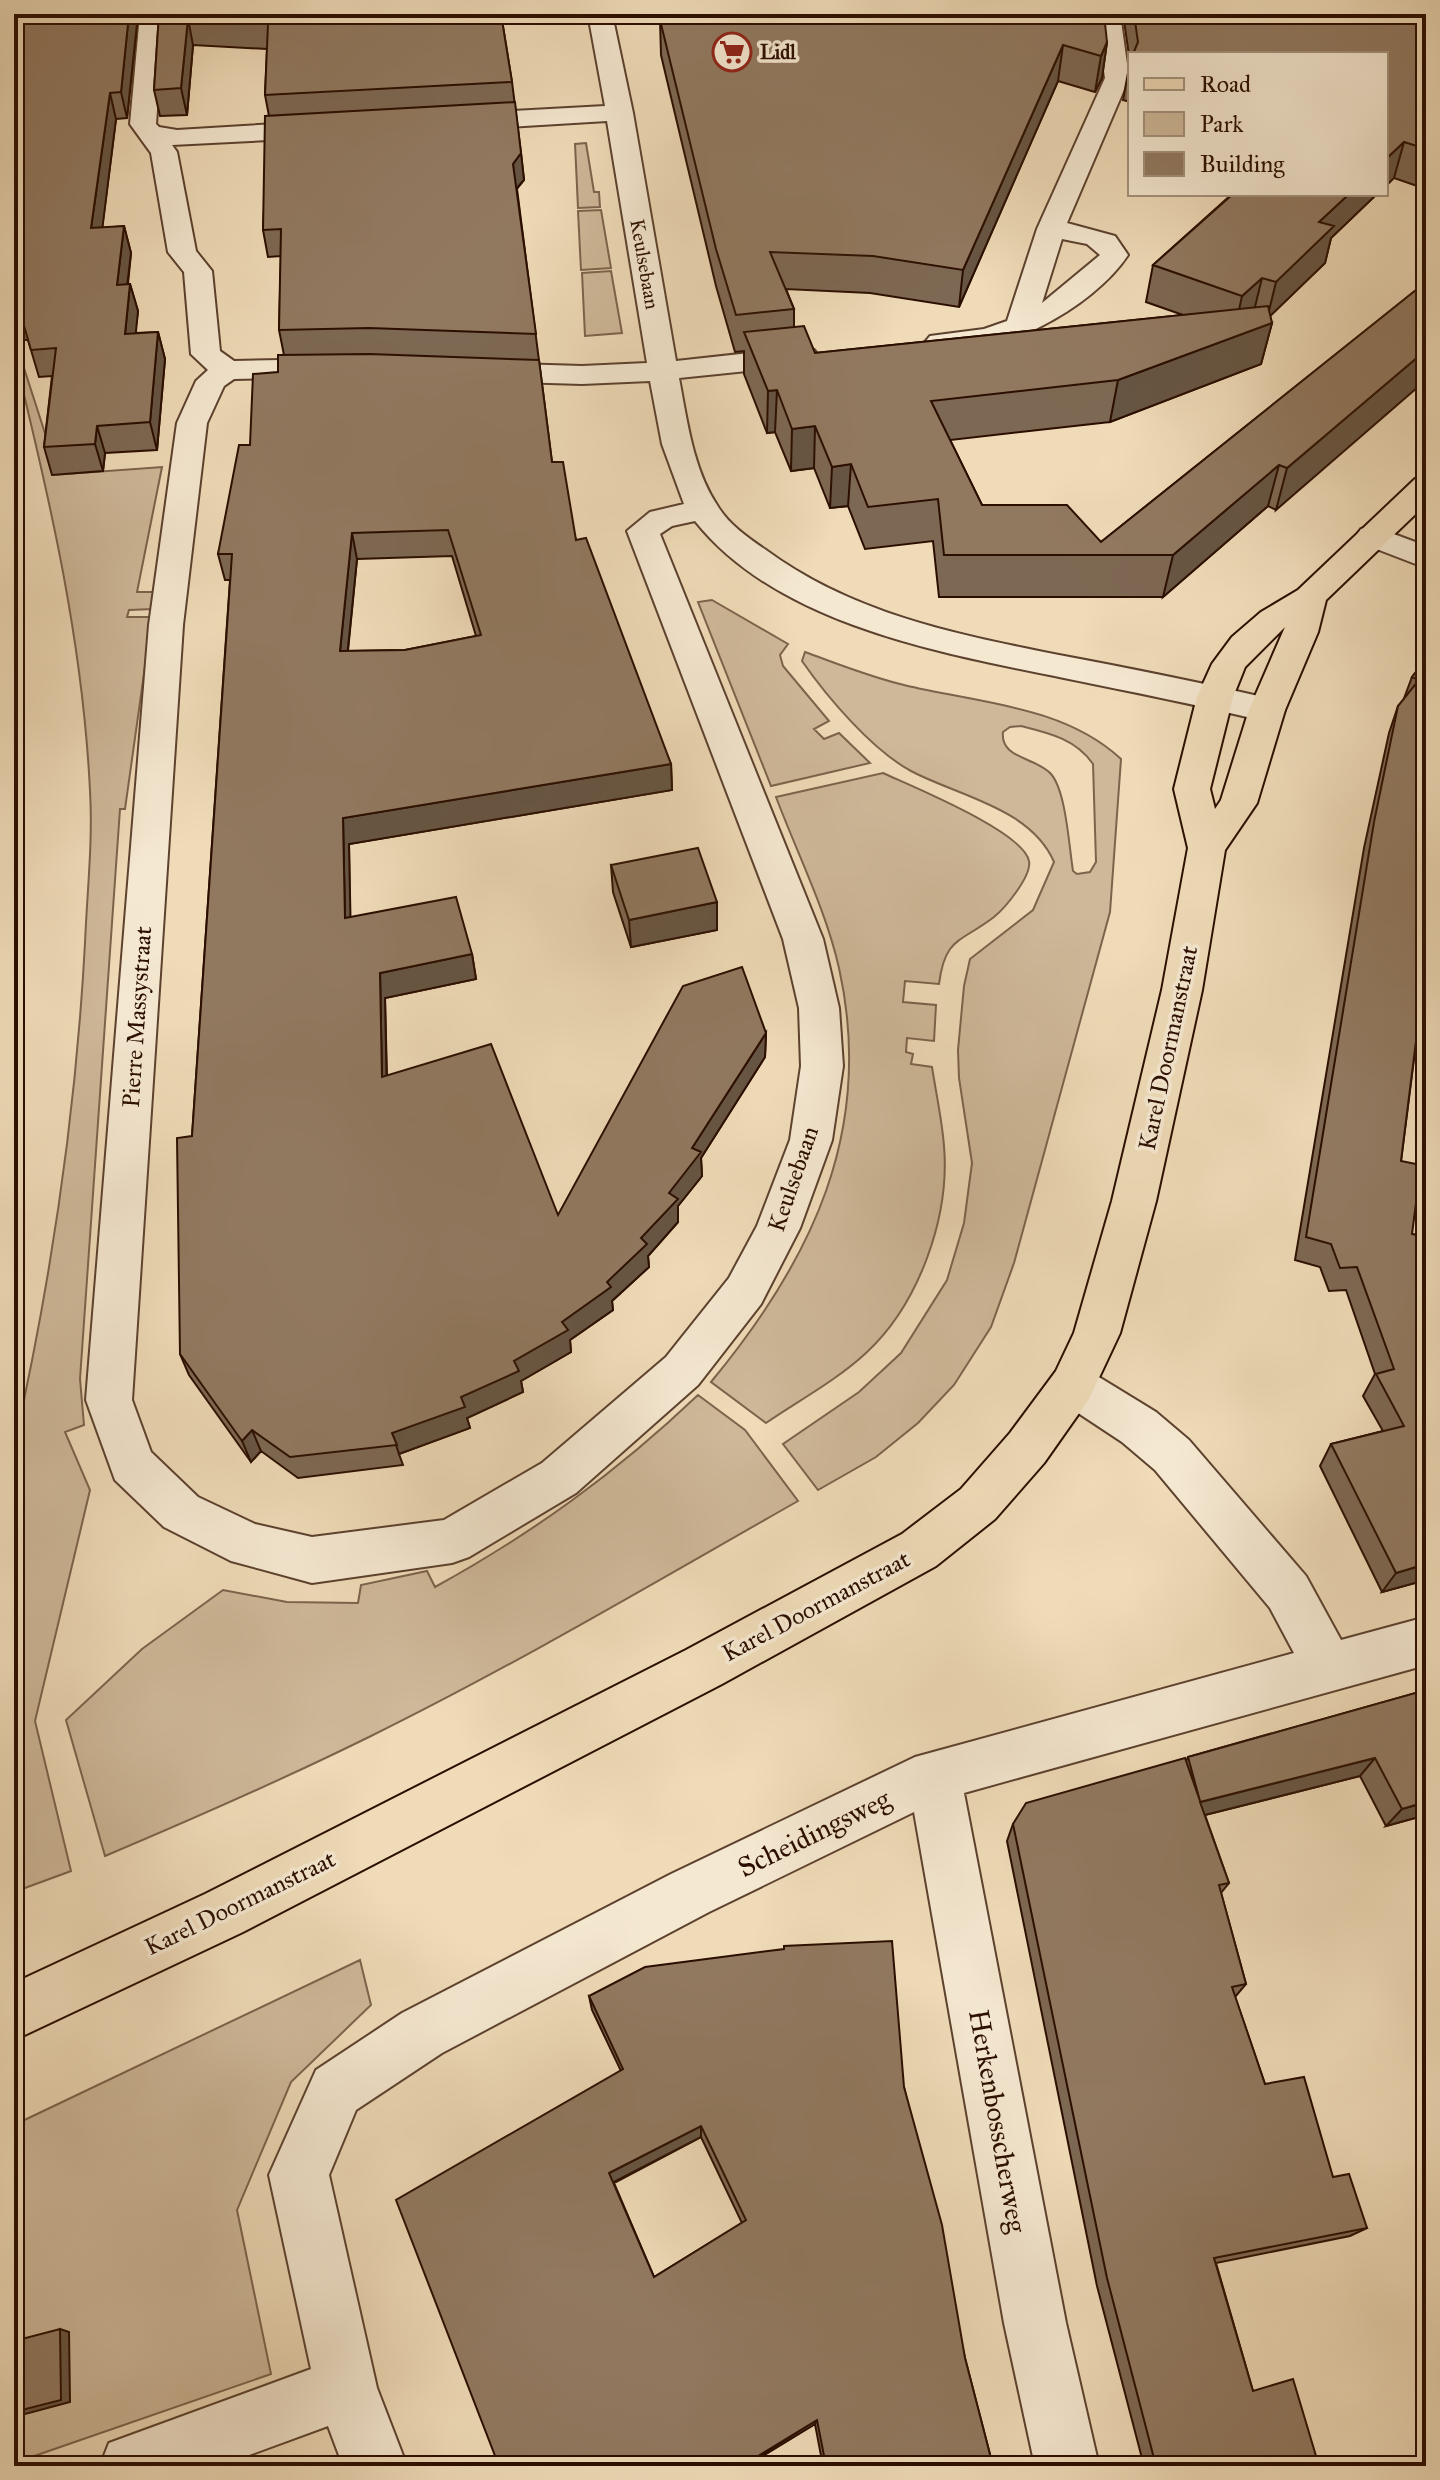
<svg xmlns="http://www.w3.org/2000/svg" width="1440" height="2480" font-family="'IM FELL Great Primer',serif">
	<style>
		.green { fill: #ceb899; stroke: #7c634c; stroke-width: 2; fill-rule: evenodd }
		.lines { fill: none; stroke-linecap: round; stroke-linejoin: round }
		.minor-casing { stroke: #5c412e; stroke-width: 4 }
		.major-casing { stroke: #2b0e00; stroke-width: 4 }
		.minor { fill: #f5e8d1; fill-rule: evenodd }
		.major { fill: #efdbb8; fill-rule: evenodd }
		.wall { fill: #7d6853; stroke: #2b0e00; stroke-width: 2; fill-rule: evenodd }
		.shaded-wall { fill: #665543; stroke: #2b0e00; stroke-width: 2 }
		.building { fill: #917960; stroke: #2b0e00; stroke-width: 2; fill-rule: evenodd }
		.labels { text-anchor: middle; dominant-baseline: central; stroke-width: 7; stroke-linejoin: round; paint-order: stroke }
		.far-poi-label { font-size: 20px; font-weight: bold; fill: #2b0e00; stroke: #f5e8d1; text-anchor: start }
		.far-street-label { font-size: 20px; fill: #2b0e00; stroke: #f5e8d1 }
		.street-label { font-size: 24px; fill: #2b0e00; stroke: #f5e8d1 }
		.near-street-label { font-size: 28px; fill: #2b0e00; stroke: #f5e8d1 }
	</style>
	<rect width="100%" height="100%" fill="#efdbb8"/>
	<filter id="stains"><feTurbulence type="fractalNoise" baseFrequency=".0025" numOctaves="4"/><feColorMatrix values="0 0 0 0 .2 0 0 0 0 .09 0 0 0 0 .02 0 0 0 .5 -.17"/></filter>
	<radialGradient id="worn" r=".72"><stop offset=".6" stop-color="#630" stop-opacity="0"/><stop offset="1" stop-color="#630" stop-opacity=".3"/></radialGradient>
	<path class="green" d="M586 143 594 192H599L600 207 578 208 575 144Z
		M601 210 611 268 581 270 578 211Z
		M611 271 622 333 585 336 582 273Z
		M16 362H22L54 461 53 475 162 467 137 592H157L153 609 129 610 127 617H152L125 809H120L80 1379 84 1425 65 1432 90 1490 35 1721 71 1871 14 1892V1446C51 1281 76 1112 85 943 87 893 93 841 90 791 83 645 51 504 16 362Z
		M712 600 788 644 780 655 783 666 829 721 814 729 824 739 839 733 870 763 771 786 698 602Z
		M805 652C838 664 870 677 904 685 977 703 1063 705 1121 759L1110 912 1014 1263 991 1327 954 1385 918 1423 876 1457 818 1490 783 1444 859 1392 901 1353 947 1280 964 1223 972 1163 959 1078 958 1050 964 986 970 959 1033 910 1054 862C1031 808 958 796 911 771 872 750 827 697 802 661ZM1021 726C1049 733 1076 739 1093 764L1096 862 1090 872 1077 874 1073 871C1069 846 1066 791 1051 774 1036 757 1000 759 1003 732L1010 727Z
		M883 773C911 786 1024 832 1029 861 1032 876 1005 908 994 917 960 943 945 937 939 984L905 981 903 1002 936 1005 934 1041 907 1038 906 1052 913 1054 911 1064 932 1067C936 1093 942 1120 944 1146 950 1217 919 1304 866 1353 837 1380 798 1401 766 1423L711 1382C812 1260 875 1130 839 968 826 910 797 853 776 797Z
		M698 1395 745 1430 798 1501C657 1581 517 1664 371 1736 284 1779 195 1818 105 1856L66 1720 142 1649 223 1590 287 1602 358 1603 361 1585 427 1571 435 1587C533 1533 616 1473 698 1395Z
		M360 1960 371 2005 291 2082 237 2210 271 2374 14 2463V2125Z"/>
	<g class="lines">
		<defs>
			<path id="minor" d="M140 14H164L156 124 159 127 177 130 326 121 335 124 339 129 335 134 326 137 172 145 177 152 196 251 212 271 220 351 234 361 337 359 348 362 352 368 348 374 337 377 234 379 224 386 207 423 183 625 132 1400 151 1452 198 1497 255 1524 312 1537 444 1520 542 1463 666 1357 729 1278 757 1226 790 1140 801 1066 799 1008 783 939 627 531 650 512 684 504 662 444 650 381 582 384 481 381 470 378 466 372 470 366 481 363 582 366 647 363 607 121 458 130 449 127 445 122 449 117 458 114 605 106 588 14H612L633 113 676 361 804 347 814 350 819 356 814 362 804 365 679 378C687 420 693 469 717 505 728 524 748 538 766 550 853 614 955 634 1059 655 1129 668 1198 682 1267 698L1279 702 1285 710 1279 718 1267 722C1200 705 1132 692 1064 678 941 653 778 625 695 521L672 526 660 534 823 939 839 1008 843 1066 832 1140 800 1228 761 1304 698 1385 576 1493 469 1557 452 1563 312 1583 231 1561 164 1527 115 1480 86 1400 149 625 177 423 196 381 208 370 191 354 184 272 168 252 151 153 130 124Z
				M1096 14H1120L1129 78 1067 223 1115 236 1128 255C1094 307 993 364 930 348L925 342 930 336 984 329 1007 321 1037 229 1105 78ZM1062 239 1087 244 1100 255 1042 303Z
				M1372 526 1426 546V568L1361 543 1356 536 1361 529Z
				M1073 1365 1089 1371 1156 1412 1189 1440 1306 1576 1341 1640 1426 1617V1665L964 1793 1066 2323 1099 2466H1035L1004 2323 914 1812 709 1912 442 2053 356 2110 329 2175 377 2388 407 2466H343L328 2426 219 2466H100L109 2443 311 2369 269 2175 316 2070 402 2013 671 1874 915 1757 1294 1653 1270 1608 1155 1470 1122 1442 1057 1399 1050 1385 1057 1371Z"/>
			<path id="major" d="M1426 476V504L1326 600 1318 632 1285 710 1257 803 1225 850 1202 990 1156 1201 1120 1333 1089 1399 1044 1463 995 1519 936 1566 722 1684 243 1932 14 2040V1983L205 1894 686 1650 902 1534 961 1489 1010 1433 1056 1371 1074 1333 1112 1201 1162 990 1188 848 1174 789 1197 697 1212 664 1232 637 1261 612 1298 590 1415 479ZM1285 627 1249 710 1221 800 1215 809 1210 789 1233 697 1245 667Z"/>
		</defs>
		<use href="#minor" class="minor-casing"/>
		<use href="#major" class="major-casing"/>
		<use href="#minor" class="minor"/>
		<use href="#major" class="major"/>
	</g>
	<path class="wall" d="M14 14H138L127 118 116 119 102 228 124 226 131 253 128 284H130L138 311 135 333 158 332 165 359 157 450 105 453 103 471 52 475 44 447 52 376 39 377 28 340H15L14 336Z
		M159 14H501L512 82 521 153 524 180 517 189 552 462 576 540 671 764 672 790 349 844 350 917 472 954 476 979 385 998 387 1076 558 1215 766 1033 765 1057 701 1158 702 1176 678 1206V1222L648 1256 649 1267 612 1301 613 1310 570 1340 571 1352 521 1381 523 1392 467 1418 470 1428 399 1454 403 1465 298 1478 261 1451 251 1462 189 1375 180 1354 192 1136 230 580H225L218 554 250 445 284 355 279 330 281 256 268 257 263 230 269 116 265 95 267 49 193 45 187 115 160 116 154 90ZM452 556 476 636 405 650 348 651 357 559Z
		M1123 14H1426V189L1394 178 1386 54H1130V102L1123 100 1130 62Z
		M660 20 1107 42 1102 78 1095 92 1058 81 959 307 870 293 786 289 794 309V327L815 353 1183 315 1146 302 1153 265 1232 194H1377L1331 238 1325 263 1270 316 1272 323 1261 364 1110 422 950 440 982 505 1101 542 1426 282 1276 510 1268 506 1163 597H939L933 541 865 549 848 506 830 508 814 468 791 471 775 432 767 433 744 374V351L735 352 716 286 661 55Z
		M1426 659V1047L1423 1053 1415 1051 1401 1161 1412 1234 1426 1237V1580L1382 1592 1320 1466 1331 1444 1383 1431 1363 1396 1375 1374 1346 1290 1329 1291 1320 1267 1295 1260 1364 848 1389 733 1398 706 1403 701 1412 677Z
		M611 865 717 902V930L631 947 613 892Z
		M1426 1690V1815L1386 1826 1360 1776 1205 1815 1229 1883 1221 1893 1246 1984 1235 1997 1265 2084 1333 2177 1367 2228 1350 2236 1216 2263 1253 2391 1319 2466H1144L1097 2286 1007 1841 1013 1824 1186 1761 1188 1757Z
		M589 1996 904 2087 965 2358 993 2466H823L815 2424 746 2466H499L621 2071 592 2010ZM701 2137 742 2223 654 2277 614 2183Z"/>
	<path class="shaded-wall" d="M129 14H138L127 118 121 92Z
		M188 19 193 45 187 115 181 88Z
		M1107 42 1102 78 1095 92 1101 56Z
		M1063 45 1058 81 959 307 963 270Z
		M110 93 116 119 99 255 91 228Z
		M1404 142 1394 178 1386 186V159Z
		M521 153 524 180 515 190 513 164Z
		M1349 194H1377L1331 238 1325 263 1267 319 1276 282 1319 222Z
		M124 226 131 253 124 312 117 285Z
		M1262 278 1253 315 1234 333 1242 296Z
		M130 284 138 311 133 361 125 334Z
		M1272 323 1261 364 1110 422 1118 380Z
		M158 332 165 359 157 450 150 422Z
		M1426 350V380L1276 510 1287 468Z
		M777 390 775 432 767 433 768 391Z
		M97 426 105 453 103 471 95 444Z
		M815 426 814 468 791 471 792 429Z
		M851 464 848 506 830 508 832 467Z
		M1279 465 1268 506 1163 597 1173 555Z
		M352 533 357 559 345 677 340 651Z
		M671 764 672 790 349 844 351 943 345 918 343 818Z
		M717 902V930L631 947 629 920Z
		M472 954 476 979 385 998 387 1102 382 1077 380 973Z
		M766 1033 765 1057 701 1158 702 1176 678 1206V1222L648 1256 649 1267 612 1301 613 1310 570 1340 571 1352 521 1381 523 1392 467 1418 470 1428 399 1454 392 1433 461 1397 514 1361 607 1282 641 1238 669 1193 692 1148Z
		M252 1430 261 1451 251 1462 242 1441Z
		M1426 1564V1580L1382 1592 1396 1573Z
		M1375 1758 1360 1776 1189 1819 1200 1802Z
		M1426 1802V1815L1386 1826 1402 1809Z
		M701 2126V2137L612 2183 609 2173Z
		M60 2329 69 2332 70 2402 14 2417V2412Z
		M817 2420 815 2424 746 2466H742Z"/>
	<path class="building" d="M14 14H129L121 92 110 93 91 228 124 226 117 285 130 284 125 334 158 332 150 422 97 426 95 444 44 447 56 348 31 350 20 312H14Z
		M159 14H501L512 82 265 95 268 24 188 19 181 88 154 90Z
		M758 14H1104L1107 42 1101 56 1063 45 963 270 873 256 770 252 794 309 736 315 716 249 660 20Z
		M1134 14H1426V149L1404 142 1386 159V54H1133L1138 42Z
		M515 102 521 153 513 164 536 334 369 328 279 330 281 229 263 230 265 116Z
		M1233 194H1349L1319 222 1334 226 1276 282 1262 278 1242 296 1153 265Z
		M1426 282V350L1287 468 1279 465 1173 555H944L938 499 868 507 851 464 832 467 815 426 792 429 777 390 768 391 744 332 804 326 815 353 1268 306 1272 323 1118 380 931 401 982 505H1067L1101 542Z
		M369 354 539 360 552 462H563L576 540 586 538 671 764 343 818 345 918 456 897 472 954 380 973 382 1077 491 1044 558 1215 683 986 742 967 766 1033 692 1148 701 1152 669 1193 678 1199 641 1238 647 1244 607 1282 611 1287 562 1322 568 1330 514 1361 519 1371 461 1397 465 1407 392 1433 397 1445 290 1457 252 1430 242 1441 180 1354 177 1138 192 1136 232 554H218L239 445H250L253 374 278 372V355ZM448 530 481 635 405 650 340 651 352 533Z
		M1426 659V1026L1418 1025 1401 1161 1421 1165 1412 1234 1426 1237V1564L1396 1573 1331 1444 1404 1426 1376 1374 1394 1369 1357 1267 1340 1268 1331 1244 1306 1237 1374 822 1398 706 1419 680 1412 677Z
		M698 848 717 902 629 920 611 865Z
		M1426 1690V1802L1402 1809 1375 1758 1200 1802 1229 1883 1219 1885 1246 1984 1232 1987 1265 2084 1304 2077 1333 2177 1349 2174 1367 2228 1214 2258 1253 2391 1293 2379 1319 2466H1156L1107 2278 1013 1824 1026 1803 1185 1758 1200 1801 1188 1757Z
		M892 1941 904 2087 942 2225 965 2358 993 2466H826L817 2420 742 2466H499L396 2200 623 2069 589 1996 645 1967 784 1949V1946ZM701 2126 746 2220 654 2277 609 2173Z
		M60 2329 61 2400 14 2412V2341Z"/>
	<defs>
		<symbol id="supermarket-ring" viewBox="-11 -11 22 22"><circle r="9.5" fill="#f5e8d1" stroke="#8f2418" stroke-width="1.5"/><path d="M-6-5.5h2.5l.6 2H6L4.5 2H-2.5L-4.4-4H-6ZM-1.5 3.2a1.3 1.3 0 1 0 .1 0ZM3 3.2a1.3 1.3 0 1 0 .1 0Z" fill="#8f2418"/></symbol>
	</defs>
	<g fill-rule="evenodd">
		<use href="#supermarket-ring" x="710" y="30" width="44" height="44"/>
	</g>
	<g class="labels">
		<g class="far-poi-label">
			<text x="760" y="52">Lidl</text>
		</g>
		<g class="far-street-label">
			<text transform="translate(645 264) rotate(80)">Keulsebaan</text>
		</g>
		<g class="street-label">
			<text transform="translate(137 1017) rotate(-86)">Pierre Massystraat</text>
			<text transform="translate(1168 1048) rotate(-78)">Karel Doormanstraat</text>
			<text transform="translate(793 1179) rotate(-71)">Keulsebaan</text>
			<text transform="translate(816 1606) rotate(-28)">Karel Doormanstraat</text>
			<text transform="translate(240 1903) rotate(-26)">Karel Doormanstraat</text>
		</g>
		<g class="near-street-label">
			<text transform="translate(814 1833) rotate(-26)">Scheidingsweg</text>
			<text transform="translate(998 2121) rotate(80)">Herkenbosscherweg</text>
		</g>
	</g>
	<rect width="1440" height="2480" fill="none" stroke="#efdbb8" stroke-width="48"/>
	<rect x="16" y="16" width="1408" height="2448" fill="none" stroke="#2b0e00" stroke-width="4"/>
	<rect x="24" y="24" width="1392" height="2432" fill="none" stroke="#2b0e00" stroke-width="2"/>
	<rect x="1128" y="52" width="260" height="144" fill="#f5e8d1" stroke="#a4917d" stroke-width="2"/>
	<rect x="1144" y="78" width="40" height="12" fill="#efdbb8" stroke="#a4917d" stroke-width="2"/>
	<text x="1200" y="92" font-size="24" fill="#2b0e00">Road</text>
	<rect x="1144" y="112" width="40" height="24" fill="#ceb899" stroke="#a4917d" stroke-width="2"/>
	<text x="1200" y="132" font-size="24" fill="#2b0e00">Park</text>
	<rect x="1144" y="152" width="40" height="24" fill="#917960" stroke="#a4917d" stroke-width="2"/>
	<text x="1200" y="172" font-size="24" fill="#2b0e00">Building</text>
	<rect width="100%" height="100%" filter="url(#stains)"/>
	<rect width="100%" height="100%" fill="url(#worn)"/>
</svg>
